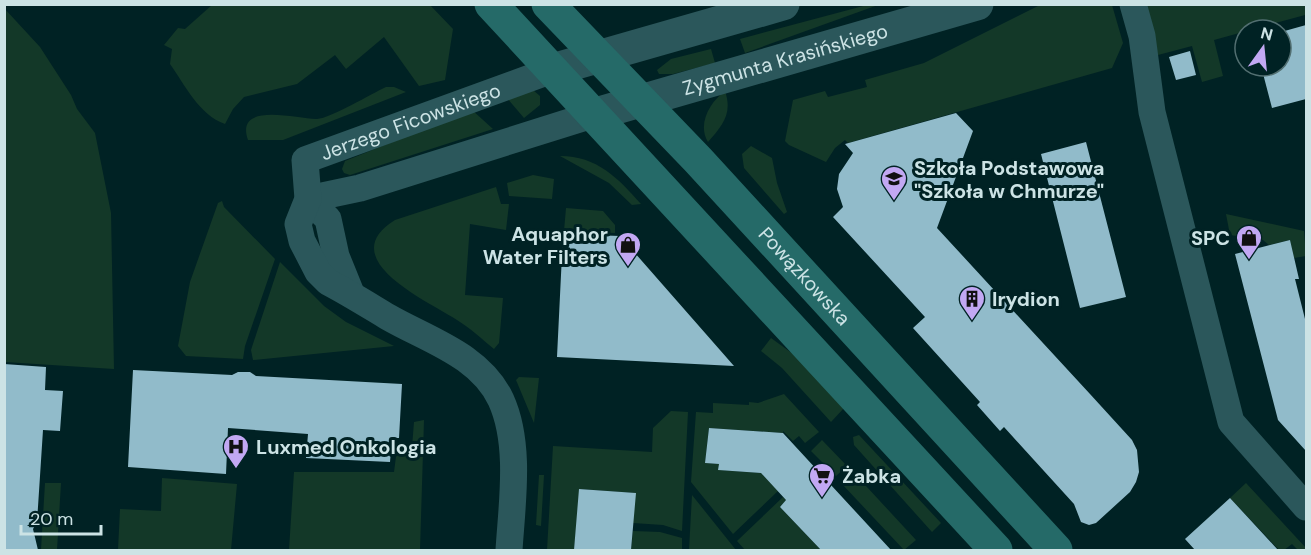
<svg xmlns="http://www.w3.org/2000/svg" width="1311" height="555" font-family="'DM Sans',sans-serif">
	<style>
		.green { fill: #133828 }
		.building { fill: #91bbca }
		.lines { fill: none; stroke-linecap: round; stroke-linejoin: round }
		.minor { stroke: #2b575b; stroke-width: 27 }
		.tertiary { stroke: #2b575b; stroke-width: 33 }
		.secondary { stroke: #256a68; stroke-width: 33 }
		.labels { text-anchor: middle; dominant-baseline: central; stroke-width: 6; stroke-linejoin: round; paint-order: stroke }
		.street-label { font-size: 20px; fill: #cce3e5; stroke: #002224 }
		.poi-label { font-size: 20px; font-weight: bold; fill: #cce3e5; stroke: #002224; text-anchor: start }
	</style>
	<rect width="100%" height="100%" fill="#002224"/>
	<path class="green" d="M1042 4 1112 5 1123 43 1112 68 848 143 845 140 835 148 826 162 789 145 785 141 793 100 825 91 828 97 867 87 865 80 924 63Z
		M212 5H430L453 29 445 80 419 86 384 37 346 69 335 55 297 84 244 97 233 109 225 124C199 115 185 85 170 64L172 49 164 45 178 28 185 29Z
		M867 5H878L745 53 740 39Z
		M1146 5H1306V20L1305 15 1214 40 1223 76 1202 82 1192 46 1158 55Z
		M4 8 40 47 71 95 77 109 95 133 111 213 114 369 5 362Z
		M711 49 715 63 673 74H659L657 70 671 59Z
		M386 87H394L406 92 283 140H248C234 100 300 120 317 119 331 118 371 94 386 87Z
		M533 90 540 96V105L524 118 507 98Z
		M725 91C733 114 722 126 708 142 697 124 710 102 725 91Z
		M472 110 493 129 350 175 344 173 342 169 345 161Z
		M751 146 772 158 777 183 787 212 784 214 744 168 742 154Z
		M560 156C597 156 618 178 641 204L632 205 609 183Z
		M533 175 554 179 552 199 509 196 507 183Z
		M496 187 501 204H509L506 230 470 224 465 295 503 298 499 343 494 349C482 339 470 328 457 320 428 301 332 259 395 220Z
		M222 201 224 207 275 259 245 346 243 359 186 356 178 346 190 282 218 203Z
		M566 208 603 211 615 225V233L564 231Z
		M1226 214 1304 231 1306 256 1294 258 1290 240 1269 245 1263 240 1230 235Z
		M280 262 324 306 346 322 394 346 253 360 251 350Z
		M771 338 800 359 844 408 831 422 782 368 761 351Z
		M519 377 539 378 534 423 516 380Z
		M784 394 819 432 805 443 799 436 793 441 783 431V433L709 428 705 463 719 464V470L761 473 778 491 733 534 691 482 696 412 713 413V403L749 405V402L758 403Z
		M671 411 688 412 682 531 663 525 633 523 635 493 580 489 574 550H547L553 446 652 452 653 428Z
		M424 420 420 550H289L294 472H394L397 449 412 447 414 422Z
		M859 435 941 523 932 532 854 445 853 437Z
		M822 440 847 466 836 476 811 451Z
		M854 473 916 540 904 550 842 484Z
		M539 475H544L541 526 536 525Z
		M162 478 237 484 231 550H118L120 509 161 511Z
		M45 483H61L57 550H41Z
		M1246 483 1306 548V550H1298L1292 544 1284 550H1279L1230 498Z
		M692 495 736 550H689Z
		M783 497 786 500 780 507 821 550H745L737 541Z
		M633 531 660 532 682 538V550H631Z"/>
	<path class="building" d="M1306 25V99L1272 108 1261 66H1281V32Z
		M1190 51 1196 75 1176 80 1169 57Z
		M956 113 973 131 937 228 1090 394 1132 440 1137 450 1139 472 1136 482 1130 492 1096 523 1089 525 1081 522 1074 504 1004 427 1000 431 977 405 980 402 913 328 925 317 833 217 843 207 837 189 839 174 853 153 845 144Z
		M1086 142 1126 297 1080 308 1041 154Z
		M563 234 620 236 734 366 557 357Z
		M1290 240 1299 279H1295L1306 323V451L1278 420 1235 254Z
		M4 364 46 367 45 390 63 391 60 431 43 430 37 522 33 529 38 550H4Z
		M133 370 232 375 238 372H250L256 376 402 384 399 438H392L390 462 306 458 308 434 228 428 226 474 128 467Z
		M709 428 783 433 891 550H821L780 507 786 500 761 473 718 470 719 464 705 463Z
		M579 489 636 493 631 550H574Z
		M1230 498 1278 550H1195L1185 539Z"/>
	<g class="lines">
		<g class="minor">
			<path d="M1133 4 1142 36 1152 112 1231 422 1306 507"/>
			<path d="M308 199 360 188 592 115"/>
			<path d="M308 199 328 219 336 256 351 293"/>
			<path id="s1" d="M509 550C512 503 521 444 501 400 480 355 428 340 388 317 368 305 349 293 328 282L318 272 302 241 298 224 308 199 305 160 552 70"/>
		</g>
		<g class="tertiary">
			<path d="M552 70 783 4"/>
			<path id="s2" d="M592 115 977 4"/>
		</g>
		<g class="secondary">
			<path d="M491 4 996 550"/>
			<path id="s3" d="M548 4 698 160 1056 550"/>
		</g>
	</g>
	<defs>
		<symbol id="school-pin" viewBox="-11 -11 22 30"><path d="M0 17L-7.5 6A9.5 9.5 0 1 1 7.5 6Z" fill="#c2a8f3" stroke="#002224"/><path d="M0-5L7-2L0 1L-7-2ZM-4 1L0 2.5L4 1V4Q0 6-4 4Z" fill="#111"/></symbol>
		<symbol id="shop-pin" viewBox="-11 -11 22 30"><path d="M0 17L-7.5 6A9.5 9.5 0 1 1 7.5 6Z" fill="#c2a8f3" stroke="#002224"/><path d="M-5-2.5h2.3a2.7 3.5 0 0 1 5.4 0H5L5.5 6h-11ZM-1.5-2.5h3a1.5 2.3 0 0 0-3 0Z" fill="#111"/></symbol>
		<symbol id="building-pin" viewBox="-11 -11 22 30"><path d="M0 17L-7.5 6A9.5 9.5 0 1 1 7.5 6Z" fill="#c2a8f3" stroke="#002224"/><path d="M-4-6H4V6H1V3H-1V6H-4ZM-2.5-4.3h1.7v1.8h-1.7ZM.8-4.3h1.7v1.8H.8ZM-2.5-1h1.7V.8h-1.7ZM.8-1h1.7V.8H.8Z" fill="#111"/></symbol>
		<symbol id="hospital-pin" viewBox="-11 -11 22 30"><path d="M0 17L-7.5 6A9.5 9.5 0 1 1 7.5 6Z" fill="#c2a8f3" stroke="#002224"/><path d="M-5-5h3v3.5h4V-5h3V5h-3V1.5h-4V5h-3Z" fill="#111"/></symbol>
		<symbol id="supermarket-pin" viewBox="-11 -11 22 30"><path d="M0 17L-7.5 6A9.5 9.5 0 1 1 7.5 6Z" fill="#c2a8f3" stroke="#002224"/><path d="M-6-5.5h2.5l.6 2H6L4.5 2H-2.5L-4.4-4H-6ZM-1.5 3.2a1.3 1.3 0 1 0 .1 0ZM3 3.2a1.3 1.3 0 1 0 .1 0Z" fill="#111"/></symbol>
	</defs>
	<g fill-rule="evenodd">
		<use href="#school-pin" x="879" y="164" width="30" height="40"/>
		<use href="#shop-pin" x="1234" y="223" width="30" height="40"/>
		<use href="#shop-pin" x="613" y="230" width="30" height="40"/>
		<use href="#building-pin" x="957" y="284" width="30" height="40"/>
		<use href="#hospital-pin" x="221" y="432" width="30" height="40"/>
		<use href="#supermarket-pin" x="807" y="461" width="30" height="40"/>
	</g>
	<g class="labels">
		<g class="street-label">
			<text stroke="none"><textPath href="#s2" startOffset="201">Zygmunta Krasińskiego</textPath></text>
			<text stroke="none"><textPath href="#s1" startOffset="609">Jerzego Ficowskiego</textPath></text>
			<text stroke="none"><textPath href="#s3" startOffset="374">Powązkowska</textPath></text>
		</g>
		<g class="poi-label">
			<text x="914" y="168">Szkoła Podstawowa<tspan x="914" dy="23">"Szkoła w Chmurze"</tspan></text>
			<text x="608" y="234" text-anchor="end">Aquaphor<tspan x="608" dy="23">Water Filters</tspan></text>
			<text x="1230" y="238" text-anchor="end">SPC</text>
			<text x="992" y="299">Irydion</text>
			<text x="256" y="447">Luxmed Onkologia</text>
			<text x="842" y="476">Żabka</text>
		</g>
	</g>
	<rect width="1311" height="555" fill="none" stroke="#cce3e5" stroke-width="12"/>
	<g transform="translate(1263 48) rotate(15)"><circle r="28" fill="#002224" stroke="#526f71" stroke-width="1.5"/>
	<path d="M0-4.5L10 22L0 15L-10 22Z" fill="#c2a8f3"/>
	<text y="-9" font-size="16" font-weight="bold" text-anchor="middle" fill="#cce3e5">N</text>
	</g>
	<path d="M21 525v9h80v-9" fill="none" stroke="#cce3e5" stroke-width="3"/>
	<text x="30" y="525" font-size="18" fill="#cce3e5" stroke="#002224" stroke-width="4.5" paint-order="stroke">20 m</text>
</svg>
